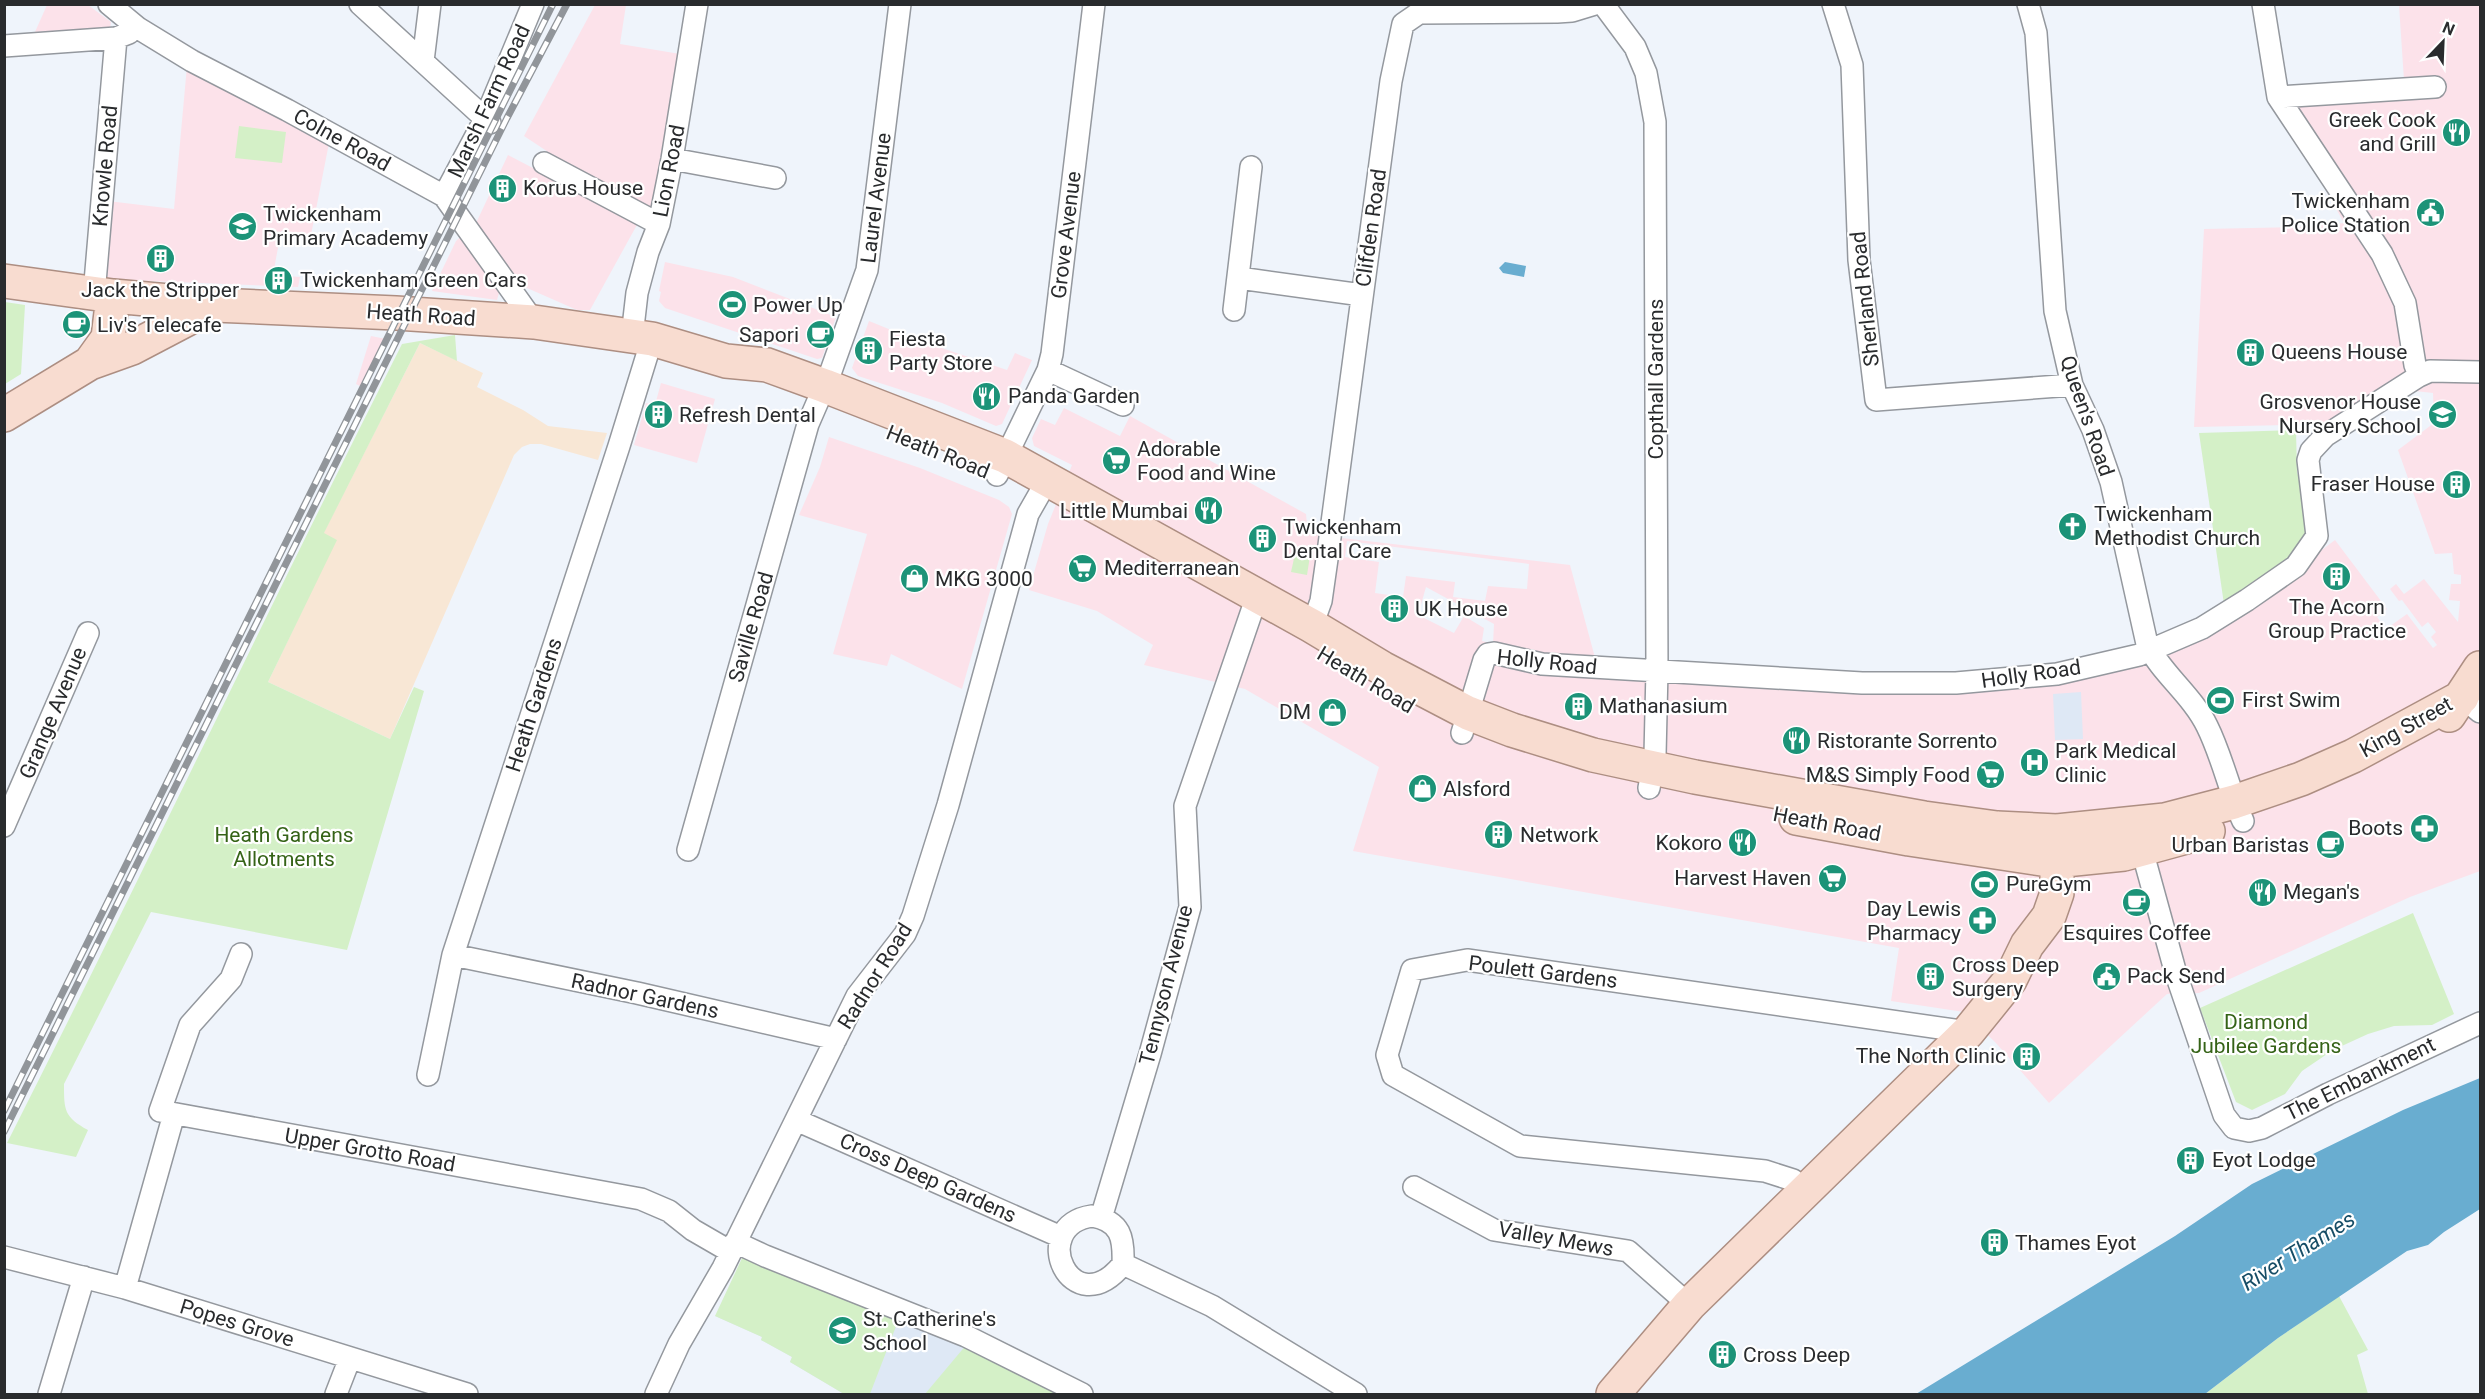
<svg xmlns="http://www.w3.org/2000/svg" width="2485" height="1399" font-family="Roboto,sans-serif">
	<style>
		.commercial { fill: #fce2ea; fill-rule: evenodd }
		.industrial { fill: #f8e7d5 }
		.built { fill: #dee8f5 }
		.green { fill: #d4f0c7 }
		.water { fill: #69add0 }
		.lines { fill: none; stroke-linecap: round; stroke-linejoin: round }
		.street-casing { stroke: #94989e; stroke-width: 24 }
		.primary-casing { stroke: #ad8e82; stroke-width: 36 }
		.street { stroke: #fff; stroke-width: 21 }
		.primary { stroke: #f8dcd0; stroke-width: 33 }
		.rail-casing { stroke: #91959a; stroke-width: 7 }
		.rail { stroke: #fff; stroke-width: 4.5; stroke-dasharray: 14; stroke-linecap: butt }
		.labels { text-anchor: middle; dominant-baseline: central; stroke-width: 4.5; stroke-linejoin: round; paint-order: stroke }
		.street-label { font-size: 21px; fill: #292b2d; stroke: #fff }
		.poi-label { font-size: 21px; fill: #292b2d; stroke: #fff; text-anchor: start }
		.park-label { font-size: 21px; fill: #356317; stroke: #fff }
		.water-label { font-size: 22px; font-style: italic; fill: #164d66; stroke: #fff }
	</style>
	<rect width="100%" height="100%" fill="#eff4fb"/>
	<path class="commercial" d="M47 5H88L111 22 110 28 35 32Z
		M595 5H626L620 44 680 54 650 212 589 179 524 136Z
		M2399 5H2480V871L2410 897 2199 993 2167 994 2049 1103 1995 1042 1964 1012 1891 1001 1899 948 1353 851 1379 767 1245 689 1144 665 1153 645 1097 611 1029 590 1048 524 1072 465 1034 446 1032 438 1041 419 1055 425 1064 408 1120 436 1130 416 1306 514 1308 534 1570 565 1597 665 1961 680 2060 671 2234 617 2335 540 2387 609 2377 617 2386 629 2407 614 2433 648 2437 645 2431 637 2436 632 2428 622 2422 627 2402 600 2399 601 2390 589 2396 584 2404 594 2424 579 2458 622 2460 601 2449 600 2451 584H2461V575L2454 574 2452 553 2435 554 2398 450 2434 423 2433 393 2406 390 2331 424 2194 427 2204 229 2298 227 2344 223 2278 104 2405 95ZM1347 541 1529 564 1527 589 1488 586 1485 601 1453 597 1455 582 1406 576 1403 597 1375 593 1379 562 1345 557ZM1426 587 1494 624 1493 644 1482 641 1484 628 1464 616 1454 633 1418 615Z
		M187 66 329 143 311 235 281 231 273 275 300 277 298 287 100 279 108 201 174 209Z
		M508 155 638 223 590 310H577L527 288 499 293 497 300 432 291 456 241 477 221Z
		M665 262 733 277 836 317 822 358 817 359 665 308 659 301 661 292 659 291Z
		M869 321 906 336 1007 370 1015 353 1032 360 1002 424 996 426 942 403 858 376 852 368Z
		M371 336 386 339 362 387 356 384Z
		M661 383 715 399 697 463 634 445 646 403 655 405Z
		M829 437 920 468 999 500 1009 507 1012 514 962 689 891 654 887 666 833 654 867 534 799 515 820 467Z"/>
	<path class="industrial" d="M420 343 483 373 477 387 523 410 548 426 607 433 598 460 541 444H530L522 447 514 455 390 739 268 682 336 540 323 534Z"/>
	<path class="built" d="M2081 692 2083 739 2055 740 2053 694Z
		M715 1316H900L1072 1394H844L790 1362 792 1357 761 1340 762 1337Z"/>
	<path class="green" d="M239 126 286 132 282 163 235 158Z
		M5 302 25 305 21 374 5 384Z
		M455 335 457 361 420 343 324 533 337 540 268 682 390 739 414 687 424 691 347 950 151 912 64 1084C64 1110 64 1117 88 1130L76 1157 7 1143C141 878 268 609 402 344Z
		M2296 430 2297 472 2311 520 2304 546 2225 611 2199 433Z
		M1295 554 1310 556 1307 575 1291 572Z
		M2413 913 2454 1014 2432 1025 2394 1026 2368 1034 2333 1050 2302 1071 2285 1094 2252 1110 2236 1102 2200 1008Z
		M743 1256 900 1316 870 1394H844L790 1362 792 1357 761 1340 762 1337 715 1316Z
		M2339 1296 2368 1350 2357 1355 2368 1394H2205L2278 1338Z
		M967 1344 1072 1394H925Z"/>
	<path class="water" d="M1505 262 1526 266 1524 277 1503 273 1499 268Z
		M2480 1078V1209L2444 1232 2428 1245 2407 1251 2278 1338 2205 1394H1916L2175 1236 2252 1184 2403 1110Z"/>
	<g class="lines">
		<defs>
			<path id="street" d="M109 4 138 28 192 61 287 110 444 196 534 322
				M360 4 490 123
				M1603 4 1635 47 1646 73 1655 122 1657 670 1655 755 1649 788
				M1833 4 1852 65 1859 260 1876 400 2072 385
				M2028 4 2036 33 2055 311 2072 385 2093 430 2111 482 2147 644C2161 673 2192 695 2207 726 2222 756 2229 790 2243 821
				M2263 4 2278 97 2382 254 2405 303 2415 365 2419 376
				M4 46 116 38 129 33
				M423 61 430 4
				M2278 97 2435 87
				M672 159 775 178
				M544 163 659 224
				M444 196 485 119 533 4
				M1239 278 1362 295
				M94 294 116 38
				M1234 310 1251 167
				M632 336 637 293 648 252 659 224 672 159 697 4
				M1048 370 1123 405
				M997 475 1048 370 1052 354 1094 4
				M1312 626 1321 601 1329 545 1391 81 1403 24 1419 13 1557 12 1572 11 1595 4
				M2462 697 2480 712
				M1462 733 1484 660 1488 654 1494 653 1542 664 1862 683H1956L2057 674 2139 655 2202 628 2247 600 2296 566 2317 536 2308 460 2311 451 2325 436 2419 376 2430 371 2480 372
				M4 826 88 633
				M688 850 808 424 831 371 867 270 900 4
				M2142 850 2176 974 2224 1115 2234 1128 2249 1131 2262 1128 2328 1094 2480 1023
				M241 954 231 979 190 1025 160 1111 641 1199 669 1211 693 1230 731 1252
				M453 955 637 993 836 1039
				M428 1075 453 955 619 446 652 339
				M796 1120 1061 1237
				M1414 1187 1494 1230 1628 1251 1689 1305
				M1807 1191 1793 1180 1765 1171 1520 1146 1393 1075 1387 1055 1412 970 1467 960 1968 1032
				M1092 1216C1121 1221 1124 1238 1123 1264 1072 1327 1026 1226 1092 1216Z
				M1101 1218 1150 1054 1190 907 1185 806 1257 596
				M735 1242 765 1256 966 1336 1082 1394
				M4 1257 125 1288 467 1394
				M1123 1264 1212 1306 1356 1394
				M125 1288 174 1114
				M49 1394 84 1277
				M336 1394 350 1358
				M656 1394 679 1344 723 1268 857 996 905 934 913 916 948 805 1028 514 1048 479"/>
			<path id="primary" d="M4 281 113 296 214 305 396 313 534 322 652 339 726 361 767 365 825 386 1005 456 1312 626 1382 668 1468 713 1512 730 1593 755 1695 777 1924 818 1997 828 2057 831 2165 820 2234 802 2301 779 2353 756 2462 697
				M90 363 108 338 113 296
				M4 415 90 363 132 348 214 305
				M2449 715 2480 668
				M1796 818 1909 839 2055 861 2124 854 2208 831
				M1613 1394 1689 1305 1968 1032 2010 980 2027 945 2049 916 2057 893V839"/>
		</defs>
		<use href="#street" class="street-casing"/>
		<use href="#primary" class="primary-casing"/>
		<use href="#street" class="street"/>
		<use href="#primary" class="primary"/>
		<defs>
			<path id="rail" d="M4 1111 553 4
				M4 1132 507 118 567 4"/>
		</defs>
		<use href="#rail" class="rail-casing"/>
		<use href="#rail" class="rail"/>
	</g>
	<defs>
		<symbol id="restaurant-disc" viewBox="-11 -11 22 22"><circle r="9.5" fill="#1c9378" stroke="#fff"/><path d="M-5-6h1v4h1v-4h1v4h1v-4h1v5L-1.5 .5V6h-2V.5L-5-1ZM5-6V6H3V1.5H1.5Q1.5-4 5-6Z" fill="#fff"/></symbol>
		<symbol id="building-disc" viewBox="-11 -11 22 22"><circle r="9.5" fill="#1c9378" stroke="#fff"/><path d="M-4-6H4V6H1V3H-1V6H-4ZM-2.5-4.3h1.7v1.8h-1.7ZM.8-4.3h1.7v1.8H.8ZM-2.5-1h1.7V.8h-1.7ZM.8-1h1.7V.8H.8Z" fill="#fff"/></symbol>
		<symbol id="civic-disc" viewBox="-11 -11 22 22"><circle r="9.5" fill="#1c9378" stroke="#fff"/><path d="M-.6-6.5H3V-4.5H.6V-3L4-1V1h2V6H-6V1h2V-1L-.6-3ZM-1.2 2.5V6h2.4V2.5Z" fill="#fff"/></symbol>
		<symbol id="school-disc" viewBox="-11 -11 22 22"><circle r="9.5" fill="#1c9378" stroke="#fff"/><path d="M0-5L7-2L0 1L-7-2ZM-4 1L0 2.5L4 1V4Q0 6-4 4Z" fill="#fff"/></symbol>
		<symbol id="stadium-disc" viewBox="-11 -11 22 22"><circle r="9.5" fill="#1c9378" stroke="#fff"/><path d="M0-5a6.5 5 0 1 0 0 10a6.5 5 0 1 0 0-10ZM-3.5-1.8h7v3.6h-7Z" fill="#fff"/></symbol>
		<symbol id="cafe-disc" viewBox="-11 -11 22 22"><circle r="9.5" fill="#1c9378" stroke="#fff"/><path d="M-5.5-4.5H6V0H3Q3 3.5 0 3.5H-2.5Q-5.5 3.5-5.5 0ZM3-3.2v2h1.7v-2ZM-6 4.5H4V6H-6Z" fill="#fff"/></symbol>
		<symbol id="supermarket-disc" viewBox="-11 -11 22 22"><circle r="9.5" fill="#1c9378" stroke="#fff"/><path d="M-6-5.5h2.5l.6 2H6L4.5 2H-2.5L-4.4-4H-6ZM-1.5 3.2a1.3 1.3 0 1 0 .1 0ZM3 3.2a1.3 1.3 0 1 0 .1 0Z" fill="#fff"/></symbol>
		<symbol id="church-disc" viewBox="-11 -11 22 22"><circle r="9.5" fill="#1c9378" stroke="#fff"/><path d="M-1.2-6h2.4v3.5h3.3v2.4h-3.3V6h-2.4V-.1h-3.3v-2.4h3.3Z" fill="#fff"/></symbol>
		<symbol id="shop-disc" viewBox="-11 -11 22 22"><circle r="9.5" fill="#1c9378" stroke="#fff"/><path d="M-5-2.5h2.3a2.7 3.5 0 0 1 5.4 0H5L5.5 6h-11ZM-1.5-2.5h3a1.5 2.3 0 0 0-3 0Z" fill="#fff"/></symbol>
		<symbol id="hospital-disc" viewBox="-11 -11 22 22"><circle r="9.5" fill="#1c9378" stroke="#fff"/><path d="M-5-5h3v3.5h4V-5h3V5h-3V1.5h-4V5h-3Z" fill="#fff"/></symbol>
		<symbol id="pharmacy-disc" viewBox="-11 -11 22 22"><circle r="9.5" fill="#1c9378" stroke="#fff"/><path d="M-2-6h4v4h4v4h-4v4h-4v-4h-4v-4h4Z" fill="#fff"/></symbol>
	</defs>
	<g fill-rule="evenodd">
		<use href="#restaurant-disc" x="2440" y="116" width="33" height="33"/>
		<use href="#building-disc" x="486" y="172" width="33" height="33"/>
		<use href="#civic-disc" x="2414" y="196" width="33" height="33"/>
		<use href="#school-disc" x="226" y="210" width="33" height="33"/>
		<use href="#building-disc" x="144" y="242" width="33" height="33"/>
		<use href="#building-disc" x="262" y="264" width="33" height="33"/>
		<use href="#stadium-disc" x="716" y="288" width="33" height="33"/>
		<use href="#cafe-disc" x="60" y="308" width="33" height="33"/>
		<use href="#cafe-disc" x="804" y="318" width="33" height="33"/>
		<use href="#building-disc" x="852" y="334" width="33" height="33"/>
		<use href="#building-disc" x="2234" y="336" width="33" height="33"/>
		<use href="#restaurant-disc" x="970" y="380" width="33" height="33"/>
		<use href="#school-disc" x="2426" y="398" width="33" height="33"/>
		<use href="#building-disc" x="642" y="398" width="33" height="33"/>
		<use href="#supermarket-disc" x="1100" y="444" width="33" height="33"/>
		<use href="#building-disc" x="2440" y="468" width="33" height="33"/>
		<use href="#restaurant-disc" x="1192" y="494" width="33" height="33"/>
		<use href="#church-disc" x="2056" y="510" width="33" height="33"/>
		<use href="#building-disc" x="1246" y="522" width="33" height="33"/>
		<use href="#supermarket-disc" x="1066" y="552" width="33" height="33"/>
		<use href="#building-disc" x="2320" y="560" width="33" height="33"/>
		<use href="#shop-disc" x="898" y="562" width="33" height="33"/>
		<use href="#building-disc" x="1378" y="592" width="33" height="33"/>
		<use href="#stadium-disc" x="2204" y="684" width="33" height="33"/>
		<use href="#building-disc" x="1562" y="690" width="33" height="33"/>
		<use href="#shop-disc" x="1316" y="696" width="33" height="33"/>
		<use href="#restaurant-disc" x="1780" y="724" width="33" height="33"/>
		<use href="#hospital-disc" x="2018" y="746" width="33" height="33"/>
		<use href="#supermarket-disc" x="1974" y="758" width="33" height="33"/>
		<use href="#shop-disc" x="1406" y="772" width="33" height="33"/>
		<use href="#pharmacy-disc" x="2408" y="812" width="33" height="33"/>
		<use href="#building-disc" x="1482" y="818" width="33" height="33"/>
		<use href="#restaurant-disc" x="1726" y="826" width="33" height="33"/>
		<use href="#cafe-disc" x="2314" y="828" width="33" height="33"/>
		<use href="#supermarket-disc" x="1816" y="862" width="33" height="33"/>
		<use href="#stadium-disc" x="1968" y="868" width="33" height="33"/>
		<use href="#restaurant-disc" x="2246" y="876" width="33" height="33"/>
		<use href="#cafe-disc" x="2120" y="886" width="33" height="33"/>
		<use href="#pharmacy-disc" x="1966" y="904" width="33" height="33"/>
		<use href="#civic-disc" x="2090" y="960" width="33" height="33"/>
		<use href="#building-disc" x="1914" y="960" width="33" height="33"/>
		<use href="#building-disc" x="2010" y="1040" width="33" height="33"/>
		<use href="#building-disc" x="2174" y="1144" width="33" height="33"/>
		<use href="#building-disc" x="1978" y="1226" width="33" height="33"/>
		<use href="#school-disc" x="826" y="1314" width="33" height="33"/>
		<use href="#building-disc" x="1706" y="1338" width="33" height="33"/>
	</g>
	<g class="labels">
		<g class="street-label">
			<text transform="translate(489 101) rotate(-65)">Marsh Farm Road</text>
			<text transform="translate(342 140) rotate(29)">Colne Road</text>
			<text transform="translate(105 166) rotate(-85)">Knowle Road</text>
			<text transform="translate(669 171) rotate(-79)">Lion Road</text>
			<text transform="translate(876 198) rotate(-83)">Laurel Avenue</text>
			<text transform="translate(1371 228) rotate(-82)">Clifden Road</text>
			<text transform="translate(1066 235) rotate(-83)">Grove Avenue</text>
			<text transform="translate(1865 299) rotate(-96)">Sherland Road</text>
			<text transform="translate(421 315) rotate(4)">Heath Road</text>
			<text transform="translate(1656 379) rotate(-90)">Copthall Gardens</text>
			<text transform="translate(2087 416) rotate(71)">Queen's Road</text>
			<text transform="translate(938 452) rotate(22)">Heath Road</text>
			<text transform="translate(751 627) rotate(-74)">Saville Road</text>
			<text transform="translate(1547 662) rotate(6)">Holly Road</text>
			<text transform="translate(2031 674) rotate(-8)">Holly Road</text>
			<text transform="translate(1366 680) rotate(31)">Heath Road</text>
			<text transform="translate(534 705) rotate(-72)">Heath Gardens</text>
			<text transform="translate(53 713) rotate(-67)">Grange Avenue</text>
			<text transform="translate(2406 727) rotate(-29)">King Street</text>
			<text transform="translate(1827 824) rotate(11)">Heath Road</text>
			<text transform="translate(1543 972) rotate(7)">Poulett Gardens</text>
			<text transform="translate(875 976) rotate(-58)">Radnor Road</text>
			<text transform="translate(1166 985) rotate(-76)">Tennyson Avenue</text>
			<text transform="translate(645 996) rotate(12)">Radnor Gardens</text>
			<text transform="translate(2360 1079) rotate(-26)">The Embankment</text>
			<text transform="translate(370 1150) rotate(10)">Upper Grotto Road</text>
			<text transform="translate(928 1178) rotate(24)">Cross Deep Gardens</text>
			<text transform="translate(1556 1239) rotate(10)">Valley Mews</text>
			<text transform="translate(237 1323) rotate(17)">Popes Grove</text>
		</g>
		<g class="poi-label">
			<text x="2436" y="120" text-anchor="end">Greek Cook<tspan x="2436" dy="24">and Grill</tspan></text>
			<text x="523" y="188">Korus House</text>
			<text x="2410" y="201" text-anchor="end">Twickenham<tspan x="2410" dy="24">Police Station</tspan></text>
			<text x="263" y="214">Twickenham<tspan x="263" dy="24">Primary Academy</tspan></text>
			<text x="300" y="280">Twickenham Green Cars</text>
			<text x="160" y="290" text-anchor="middle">Jack the Stripper</text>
			<text x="753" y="305">Power Up</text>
			<text x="97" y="325">Liv's Telecafe</text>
			<text x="799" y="335" text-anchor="end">Sapori</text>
			<text x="889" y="339">Fiesta<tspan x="889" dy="24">Party Store</tspan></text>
			<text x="2271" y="352">Queens House</text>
			<text x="1008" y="396">Panda Garden</text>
			<text x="2421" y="402" text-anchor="end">Grosvenor House<tspan x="2421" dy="24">Nursery School</tspan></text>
			<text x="679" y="415">Refresh Dental</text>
			<text x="1137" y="449">Adorable<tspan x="1137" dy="24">Food and Wine</tspan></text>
			<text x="2435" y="484" text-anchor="end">Fraser House</text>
			<text x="1188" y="511" text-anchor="end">Little Mumbai</text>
			<text x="2094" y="514">Twickenham<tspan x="2094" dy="24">Methodist Church</tspan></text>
			<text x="1283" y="527">Twickenham<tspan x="1283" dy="24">Dental Care</tspan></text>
			<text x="1104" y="568">Mediterranean</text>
			<text x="935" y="579">MKG 3000</text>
			<text x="2337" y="607" text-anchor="middle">The Acorn<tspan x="2337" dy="24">Group Practice</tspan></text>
			<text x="1415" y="609">UK House</text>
			<text x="2242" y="700">First Swim</text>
			<text x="1599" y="706">Mathanasium</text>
			<text x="1311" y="712" text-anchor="end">DM</text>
			<text x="1817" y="741">Ristorante Sorrento</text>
			<text x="2055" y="751">Park Medical<tspan x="2055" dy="24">Clinic</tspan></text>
			<text x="1970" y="775" text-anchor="end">M&amp;S Simply Food</text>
			<text x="1443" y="789">Alsford</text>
			<text x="2403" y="828" text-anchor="end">Boots</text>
			<text x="1520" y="835">Network</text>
			<text x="1722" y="843" text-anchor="end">Kokoro</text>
			<text x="2309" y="845" text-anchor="end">Urban Baristas</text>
			<text x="1811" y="878" text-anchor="end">Harvest Haven</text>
			<text x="2006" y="884">PureGym</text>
			<text x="2283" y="892">Megan's</text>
			<text x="1961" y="909" text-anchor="end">Day Lewis<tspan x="1961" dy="24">Pharmacy</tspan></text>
			<text x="2137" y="933" text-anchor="middle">Esquires Coffee</text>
			<text x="1952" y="965">Cross Deep<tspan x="1952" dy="24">Surgery</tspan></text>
			<text x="2127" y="976">Pack Send</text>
			<text x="2006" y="1056" text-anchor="end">The North Clinic</text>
			<text x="2212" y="1160">Eyot Lodge</text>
			<text x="2015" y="1243">Thames Eyot</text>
			<text x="863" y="1319">St. Catherine's<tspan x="863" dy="24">School</tspan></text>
			<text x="1743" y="1355">Cross Deep</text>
		</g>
		<g class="park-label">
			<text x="284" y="835">Heath Gardens<tspan x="284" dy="24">Allotments</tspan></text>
			<text x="2266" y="1022">Diamond<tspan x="2266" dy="24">Jubilee Gardens</tspan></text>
		</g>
		<g class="water-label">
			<text transform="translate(2298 1251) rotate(-32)">River Thames</text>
		</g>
	</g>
	<rect width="2485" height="1399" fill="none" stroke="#292b2d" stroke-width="12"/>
	<g transform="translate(2443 42) rotate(23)" stroke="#ffffff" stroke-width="4.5" paint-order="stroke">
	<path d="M0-4.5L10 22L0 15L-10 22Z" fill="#292b2d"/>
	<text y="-9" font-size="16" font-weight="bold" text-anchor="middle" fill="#292b2d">N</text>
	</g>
</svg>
